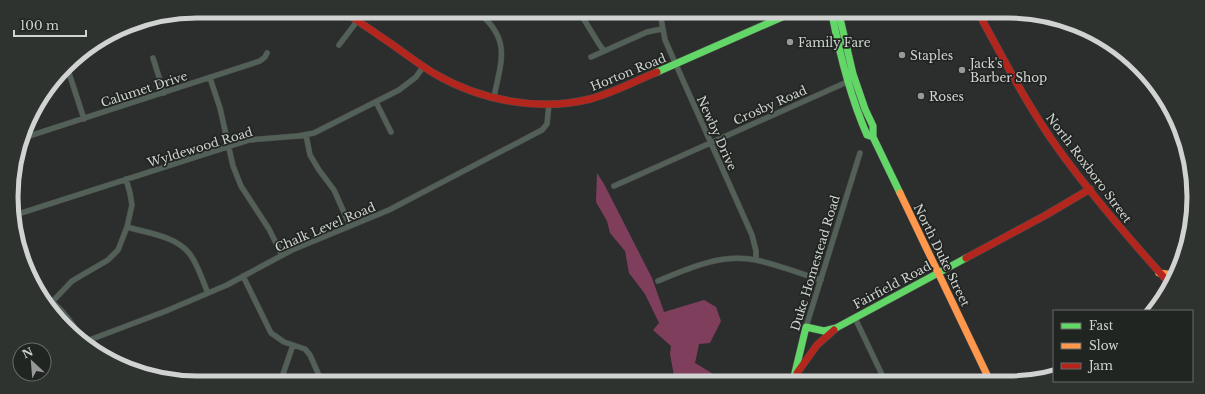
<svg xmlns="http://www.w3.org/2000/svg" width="1205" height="394" font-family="'Libre Baskerville',serif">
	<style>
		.forest { fill: #803e5d }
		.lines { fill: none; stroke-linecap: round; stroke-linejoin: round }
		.street-casing { stroke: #4a4c4b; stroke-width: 6 }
		.fast-casing { stroke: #4a4c4b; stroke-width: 8 }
		.slow-casing { stroke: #4a4c4b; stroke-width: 8 }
		.jam-casing { stroke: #4a4c4b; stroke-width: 8 }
		.street { stroke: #536058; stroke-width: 5 }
		.fast { stroke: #63d668; stroke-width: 7 }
		.slow { stroke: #ff974d; stroke-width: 7 }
		.jam { stroke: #b3261e; stroke-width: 7 }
		.poi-dot { fill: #979998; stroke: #212522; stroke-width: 1.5 }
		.labels { text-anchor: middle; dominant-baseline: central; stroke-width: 3.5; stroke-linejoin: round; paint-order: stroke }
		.poi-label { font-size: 12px; fill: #d0d3d1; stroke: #212522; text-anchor: start }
		.street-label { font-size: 12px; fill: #d0d3d1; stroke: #212522 }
		.rim { fill: none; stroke: #d0d3d1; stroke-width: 5 }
	</style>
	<rect width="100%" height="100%" fill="#2c2e2d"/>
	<path class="forest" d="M597 173 604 184 652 278 664 312 704 300 716 307 721 321 710 343 699 344 695 363 720 378 718 381H675L670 354 671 346 653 330 659 323 645 294 629 273 625 251 610 233 607 221 596 202Z"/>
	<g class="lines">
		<defs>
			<path id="street" d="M478 12C512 40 501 61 494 97
				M580 13 599 44 604 51
				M660 13 665 40 752 235 756 251V260
				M339 45 358 20
				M591 57 647 32 662 29
				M153 58 164 93
				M67 67 84 119
				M210 78 220 108 233 166 241 186 269 229 282 255
				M376 102 391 132
				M306 135 310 155 319 170 334 190 350 226
				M23 138 260 61 265 57 267 53
				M614 186 847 82
				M15 215 249 140 298 136 314 133 399 90 416 77 423 67
				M127 227C148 233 175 236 189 253 198 264 202 280 208 293
				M243 276 271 333 284 342 293 345 281 380
				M658 281C689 268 722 253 756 260 778 265 799 273 821 280
				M37 288C54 303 70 316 80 338
				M52 302 72 281 108 260 118 250 127 227 132 205 130 193 126 179
				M855 318 885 381
				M806 327 860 153
				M84 342 166 311 227 285 292 250 389 210 542 130 547 124 549 104
				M293 345 305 349 310 355 321 380"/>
			<path id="fast" d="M832 14C840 56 850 96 867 135L873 137
				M839 14 853 74 865 109 873 126V137L900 193
				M657 72 789 14
				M793 381 806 327 824 331 836 328 966 258"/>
			<path id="slow" d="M900 193 990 381
				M1159 273 1175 275"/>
			<path id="jam" d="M345 12C363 25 382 37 400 50 411 58 423 67 435 74 480 100 538 112 590 99 613 93 635 81 657 72
				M979 14C1004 60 1028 107 1059 150 1093 197 1132 242 1171 285
				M966 258 1046 215 1090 189
				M797 373 817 345 834 330"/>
		</defs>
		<use href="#street" class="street-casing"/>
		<use href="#fast" class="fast-casing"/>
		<use href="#slow" class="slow-casing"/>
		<use href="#jam" class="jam-casing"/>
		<use href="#street" class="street"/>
		<use href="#fast" class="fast"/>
		<use href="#slow" class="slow"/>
		<use href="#jam" class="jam"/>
	</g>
	<g class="poi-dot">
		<circle cx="790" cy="42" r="4"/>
		<circle cx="902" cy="55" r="4"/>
		<circle cx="962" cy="70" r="4"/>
		<circle cx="921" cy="96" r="4"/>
	</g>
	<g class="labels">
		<g class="poi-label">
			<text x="798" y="42">Family Fare</text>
			<text x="910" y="55">Staples</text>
			<text x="970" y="63">Jack's<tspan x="970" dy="14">Barber Shop</tspan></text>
			<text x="929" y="96">Roses</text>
		</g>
		<g class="street-label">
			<text transform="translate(628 72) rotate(-22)">Horton Road</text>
			<text transform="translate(144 89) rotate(-18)">Calumet Drive</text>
			<text transform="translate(770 105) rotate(-24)">Crosby Road</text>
			<text transform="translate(717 133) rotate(66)">Newby Drive</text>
			<text transform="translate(200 147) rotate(-17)">Wyldewood Road</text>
			<text transform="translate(1089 168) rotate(53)">North Roxboro Street</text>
			<text transform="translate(325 227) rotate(-23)">Chalk Level Road</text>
			<text transform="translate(942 255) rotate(64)">North Duke Street</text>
			<text transform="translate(815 263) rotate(-73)">Duke Homestead Road</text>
			<text transform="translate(892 285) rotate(-28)">Fairfield Road</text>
		</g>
	</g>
	<path d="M0 0H1205V394H0ZM197 18H1008A179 179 0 0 1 1187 197V197A179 179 0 0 1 1008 376H197A179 179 0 0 1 18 197V197A179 179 0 0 1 197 18Z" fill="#2f3330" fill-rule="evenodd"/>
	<path class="rim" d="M197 18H1008A179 179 0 0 1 1187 197V197A179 179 0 0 1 1008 376H197A179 179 0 0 1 18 197V197A179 179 0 0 1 197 18Z"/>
	<rect x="1053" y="310" width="140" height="72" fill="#212522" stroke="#676b68"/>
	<rect x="1061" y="323" width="20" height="6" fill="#63d668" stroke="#676b68"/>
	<text x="1089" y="330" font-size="12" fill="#d0d3d1">Fast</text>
	<rect x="1061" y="343" width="20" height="6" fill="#ff974d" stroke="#676b68"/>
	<text x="1089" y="350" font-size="12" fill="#d0d3d1">Slow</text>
	<rect x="1061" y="363" width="20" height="6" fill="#b3261e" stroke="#676b68"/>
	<text x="1089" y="370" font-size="12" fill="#d0d3d1">Jam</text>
	<g transform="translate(32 362) rotate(334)"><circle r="19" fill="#212522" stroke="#676b68"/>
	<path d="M0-3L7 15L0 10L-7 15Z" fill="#979998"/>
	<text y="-6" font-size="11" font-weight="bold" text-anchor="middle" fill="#d0d3d1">N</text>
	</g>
	<path d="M14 30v6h72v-6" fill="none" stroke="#d0d3d1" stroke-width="2"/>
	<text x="20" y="30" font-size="12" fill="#d0d3d1" stroke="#212522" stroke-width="3" paint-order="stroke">100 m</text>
</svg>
